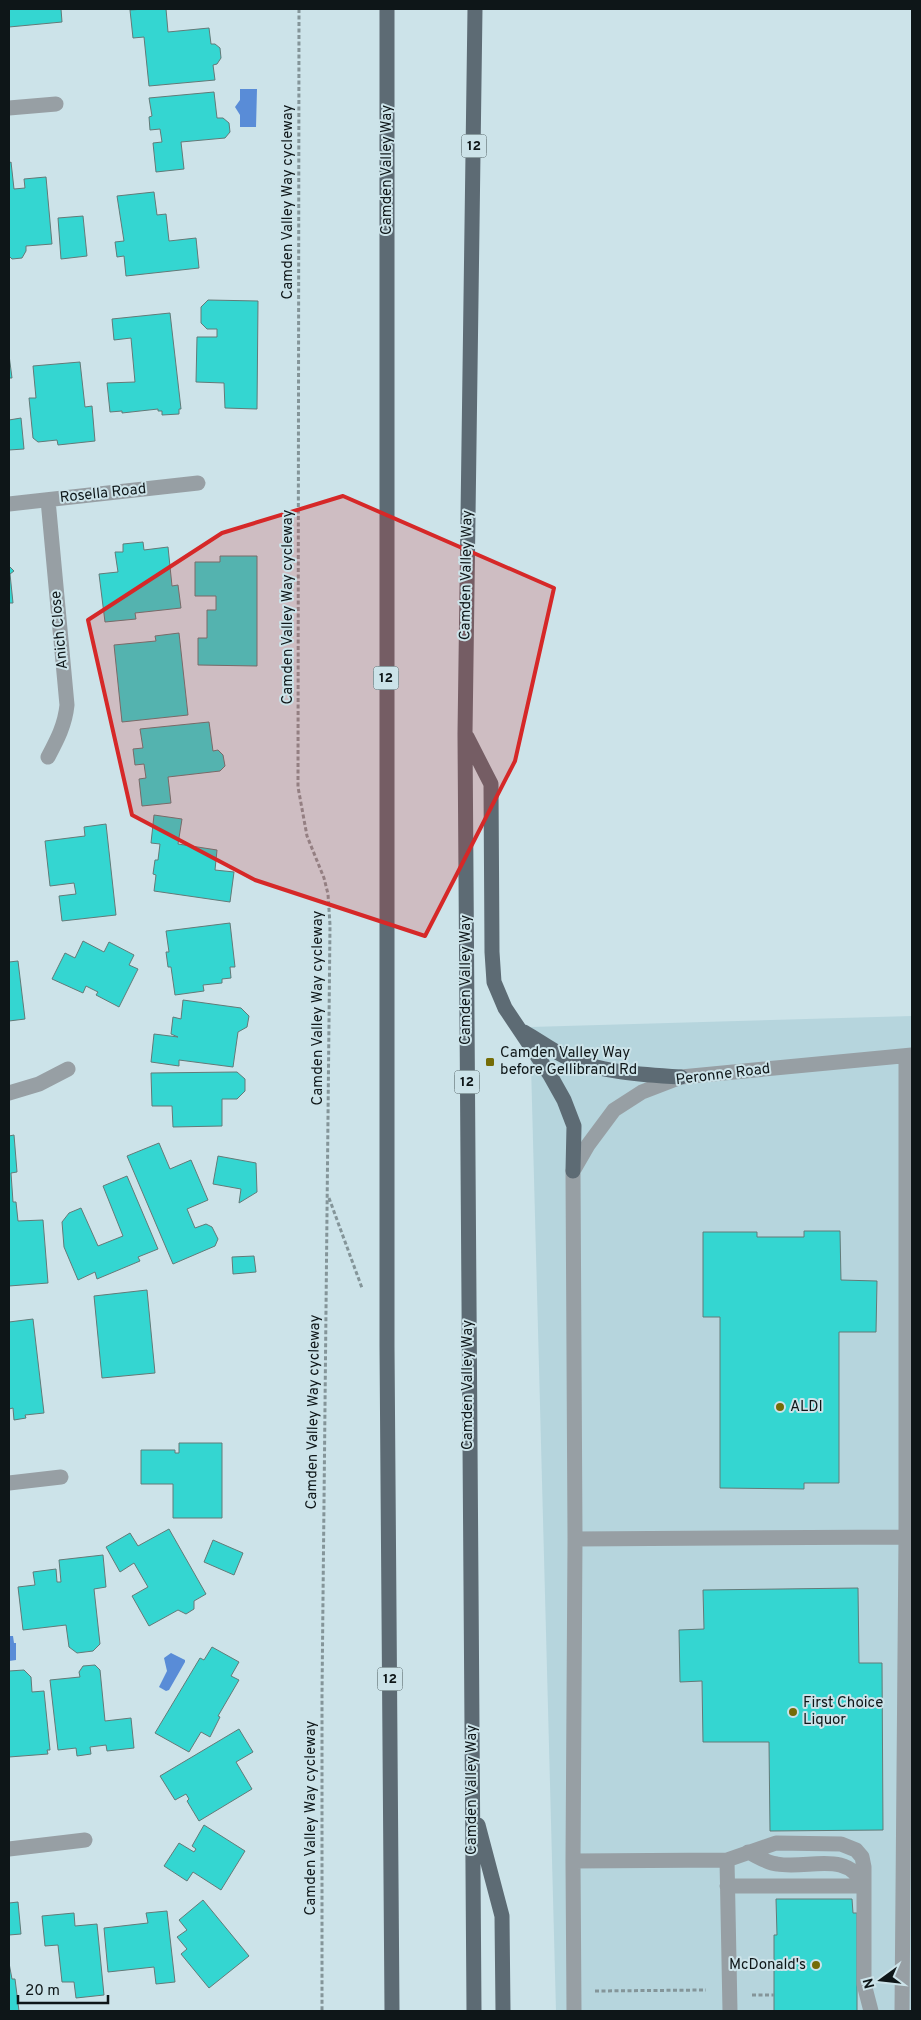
<svg xmlns="http://www.w3.org/2000/svg" width="921" height="2020" font-family="Overpass,sans-serif">
	<style>
		.built { fill: #b6d5dd }
		.water { fill: #598cd7 }
		.building { fill: #34d6d1; stroke: #637a78 }
		.lines { fill: none; stroke-linecap: round; stroke-linejoin: round }
		.path { stroke: #849599; stroke-width: 3; stroke-dasharray: 4 2.5; stroke-linecap: butt }
		.minor { stroke: #979fa4; stroke-width: 15 }
		.major { stroke: #5d6b74; stroke-width: 15 }
		.marked { fill: #d62828; fill-opacity: 0.2; stroke: #d62828; stroke-width: 4; stroke-linejoin: round }
		.poi-dot { fill: #756c07; stroke: #cce3e9; stroke-width: 2 }
		.labels { text-anchor: middle; dominant-baseline: central; stroke-width: 4; stroke-linejoin: round; paint-order: stroke }
		.shield { fill: #cce3e9; stroke: #475457; stroke-width: 1 }
		.shield-label { font-size: 14px; font-weight: bold; fill: #0e1618 }
		.street-label { font-size: 15px; fill: #0e1618; stroke: #cce3e9 }
		.poi-label { font-size: 15px; fill: #0e1618; stroke: #cce3e9; text-anchor: start }
	</style>
	<rect width="100%" height="100%" fill="#cce3e9"/>
	<path class="built" d="M912 1016V2011H556L530 1027Z"/>
	<path class="water" d="M240 89H257L256 127H240V115L235 107 240 100Z
		M9 1636H13L14 1643H16V1660L9 1661Z
		M171 1653 185 1660V1662L169 1690 166 1691 159 1687 167 1671 164 1658Z"/>
	<path class="building" d="M9 9H61L62 22 9 27Z
		M145 9H166L168 32 209 28 211 44H215L220 48 221 58 217 64 213 65 215 80 149 86 144 37 133 38 130 10Z
		M214 92 217 118H223L229 123 230 132 225 138 181 142 184 169 156 172 153 143 162 142 160 129 150 130 149 117 152 116 149 98Z
		M11 162 14 189 25 188 24 179 46 177 52 244 26 246V251L22 258 12 259 9 256V163Z
		M154 192 157 215 166 214 169 241 196 238 199 268 126 276 124 256 117 257 115 242 124 241 117 196Z
		M83 216 87 256 61 259 58 218Z
		M208 300 258 301 257 409 225 408 224 383 196 382 197 337H217V329H207L201 323V307Z
		M170 313 181 409H179V414L162 415V411H158V409L122 413V411L110 412 107 383 135 382 131 338 114 340 112 319Z
		M9 355 12 378H9Z
		M80 362 85 407 92 406 95 441 58 445 57 440 38 442 33 438 29 398H36L33 366Z
		M21 418 24 449 9 450V420Z
		M143 542 144 550 168 547 172 586 178 585 181 608 135 613 136 619 105 622 99 574 118 572 115 552H123V544Z
		M220 556H257V666L198 665V638H207V610H216V596H195V562H220Z
		M9 566 14 571 10 574 13 603H9Z
		M179 633 188 715 122 722 114 645 156 641 155 636Z
		M209 722 213 751 218 750 223 755 225 766 220 771 168 777 171 803 142 806 139 779 146 778 144 764 135 765 133 749 143 748 140 729Z
		M154 815 182 819 178 844 217 850 215 870 234 872 230 902 154 891 156 875 153 874 155 860H158L160 844 151 843Z
		M106 824 116 915 62 921 59 896 76 894 74 883 50 886 45 841 85 836 84 827Z
		M230 923 235 967H230L231 978 222 979V983L203 985 204 991 175 995 171 967H168L166 952H169L166 931Z
		M83 941 104 952 109 942 134 955 129 965 138 969 119 1007 96 995 98 992 86 986 83 993 52 979 65 953 75 958Z
		M18 961 25 1019 9 1021V962Z
		M183 1000 241 1008 249 1016 247 1027 238 1032 233 1067 179 1060V1066L151 1062 154 1034 178 1037 171 1034 173 1017 181 1019Z
		M237 1072 245 1079V1091L237 1099H222V1126L173 1127 172 1106H152L151 1073Z
		M14 1135 17 1172 11 1173 13 1202H16L18 1221 43 1220 48 1283 9 1286V1136Z
		M159 1143 170 1169 191 1160 208 1200 187 1209 195 1228 206 1224 212 1227 218 1239 215 1246 173 1264 127 1156Z
		M218 1156 256 1163 257 1192 239 1203 241 1189 213 1184Z
		M127 1176 158 1249 138 1257 140 1261 97 1279 95 1272 78 1280 64 1247 62 1222 69 1213 81 1208 98 1246 123 1236 103 1186Z
		M804 1231H840L841 1280 877 1281 876 1332H839V1483H804V1489L720 1488V1317H703V1232H757V1237H804Z
		M254 1256 256 1272 233 1274 232 1257Z
		M147 1290 155 1373 102 1378 94 1296Z
		M33 1319 44 1413 25 1415 26 1418 14 1420 13 1408 9 1409V1322Z
		M179 1443H222V1518H173V1484H141V1450H175V1453H179Z
		M169 1529 206 1594 194 1601V1609L186 1614 178 1610 149 1626 132 1596 148 1587 134 1563 120 1572 106 1547 130 1533 138 1546Z
		M213 1540 243 1553 234 1575 204 1562Z
		M103 1555 106 1587 94 1589 100 1644 93 1651 77 1653 69 1647 66 1625 23 1630 18 1587 35 1585 33 1572 56 1569 57 1582H61L59 1560Z
		M858 1588 859 1663H882L883 1830 770 1831 769 1742H703L702 1681 680 1682 679 1630 704 1629 703 1590Z
		M212 1647 239 1662 231 1676 239 1680 218 1716 220 1717 210 1737 201 1732 189 1752 155 1733 200 1658 204 1660Z
		M95 1665 100 1670 105 1721 131 1718 134 1748 107 1751 106 1745 90 1747 91 1754 77 1756 76 1748 58 1750 50 1680 80 1677 79 1672 83 1666Z
		M24 1670 31 1677 32 1692 44 1691 50 1750H47L48 1754 9 1757V1671Z
		M239 1729 253 1752 236 1762 252 1789 199 1821 187 1801 189 1799 186 1794 175 1800 160 1776Z
		M204 1825 245 1851 221 1890 193 1872 187 1881 164 1866 179 1843 194 1852 196 1849 192 1846Z
		M776 1899H852L853 1913H857V2011H774V1935H777Z
		M203 1900 249 1956 209 1988 181 1954 187 1949 177 1937 187 1930 179 1920Z
		M18 1902 21 1934 9 1935V1903Z
		M167 1911 175 1982 156 1984 154 1967 108 1972 104 1928 148 1923 146 1913Z
		M74 1913 75 1926 97 1924 104 1995 76 1998 74 1982H62L58 1945 45 1946 42 1916Z
		M9 1963 12 1979H15L19 2011H9Z"/>
	<g class="lines">
		<path class="path" d="M299 9 298 787 307 836 324 878 328 894 330 925 322 1695V2011
			M329 1198 362 1288
			M595 1991 706 1990
			M752 1995H774"/>
		<path class="minor" d="M9 108 56 104
			M9 504 198 483
			M48 757C57 740 65 725 67 705L48 500
			M9 1093 39 1084 68 1069
			M9 1483 61 1477
			M575 1539 906 1537
			M9 1849 85 1840
			M727 1860 776 1843 841 1844 856 1850 862 1857 864 1867V1984L871 2011
			M573 1861 727 1860 730 2011
			M727 1886H864C847 1849 808 1870 777 1864 767 1863 757 1856 748 1852
			M574 2011 573 1861 575 1539 573 1171 588 1145 614 1110 642 1092 681 1077 912 1055
			M902 2011 906 1537V1056"/>
		<path class="major" d="M387 9V1346L392 2011
			M467 737 491 784 492 952 494 982 505 1008 550 1075 564 1100 574 1126 573 1171
			M524 1032C538 1040 550 1049 564 1056 596 1072 645 1075 681 1077
			M478 1825 502 1916 503 2011
			M474 2011 465 734 475 9"/>
	</g>
	<path class="marked" d="M343 496 554 588 515 761 425 936 255 880 132 815 88 620 222 533Z"/>
	<g class="poi-dot">
		<rect x="485" y="1057" width="10" height="10" rx="2.5"/>
		<circle cx="780" cy="1407" r="5"/>
		<circle cx="793" cy="1712" r="5"/>
		<circle cx="816" cy="1965" r="5"/>
	</g>
	<g class="labels">
		<g class="shield">
			<rect x="461.5" y="134.5" width="25" height="23" rx="4"/>
			<rect x="373.5" y="666.5" width="25" height="23" rx="4"/>
			<rect x="454.5" y="1070.5" width="25" height="23" rx="4"/>
			<rect x="377.5" y="1667.5" width="25" height="23" rx="4"/>
		</g>
		<g class="shield-label">
			<text x="474" y="146">12</text>
			<text x="386" y="678">12</text>
			<text x="467" y="1082">12</text>
			<text x="390" y="1679">12</text>
		</g>
		<g class="street-label">
			<text transform="translate(387 170) rotate(-90)">Camden Valley Way</text>
			<text transform="translate(288 202) rotate(-90)">Camden Valley Way cycleway</text>
			<text transform="translate(103 494) rotate(-6)">Rosella Road</text>
			<text transform="translate(467 575) rotate(-89)">Camden Valley Way</text>
			<text transform="translate(288 607) rotate(-90)">Camden Valley Way cycleway</text>
			<text transform="translate(60 630) rotate(-95)">Anich Close</text>
			<text transform="translate(466 980) rotate(-90)">Camden Valley Way</text>
			<text transform="translate(318 1008) rotate(-90)">Camden Valley Way cycleway</text>
			<text transform="translate(723 1075) rotate(-7)">Peronne Road</text>
			<text transform="translate(468 1385) rotate(-90)">Camden Valley Way</text>
			<text transform="translate(314 1412) rotate(-89)">Camden Valley Way cycleway</text>
			<text transform="translate(472 1790) rotate(-90)">Camden Valley Way</text>
			<text transform="translate(311 1818) rotate(-90)">Camden Valley Way cycleway</text>
		</g>
		<g class="poi-label">
			<text x="500" y="1053">Camden Valley Way<tspan x="500" dy="17">before Gellibrand Rd</tspan></text>
			<text x="790" y="1407">ALDI</text>
			<text x="803" y="1703">First Choice<tspan x="803" dy="17">Liquor</tspan></text>
			<text x="806" y="1965" text-anchor="end">McDonald's</text>
		</g>
	</g>
	<rect width="921" height="2020" fill="none" stroke="#0e1618" stroke-width="20"/>
	<g transform="translate(881 1980) rotate(255)" stroke="#cce3e9" stroke-width="4" paint-order="stroke">
	<path d="M0-4L9 19L0 12L-9 19Z" fill="#0e1618"/>
	<text y="-8" font-size="14" font-weight="bold" text-anchor="middle" fill="#0e1618">N</text>
	</g>
	<path d="M18 1995v8h90v-8" fill="none" stroke="#0e1618" stroke-width="2.5"/>
	<text x="25" y="1995" font-size="15" fill="#0e1618" stroke="#cce3e9" stroke-width="4" paint-order="stroke">20 m</text>
</svg>
